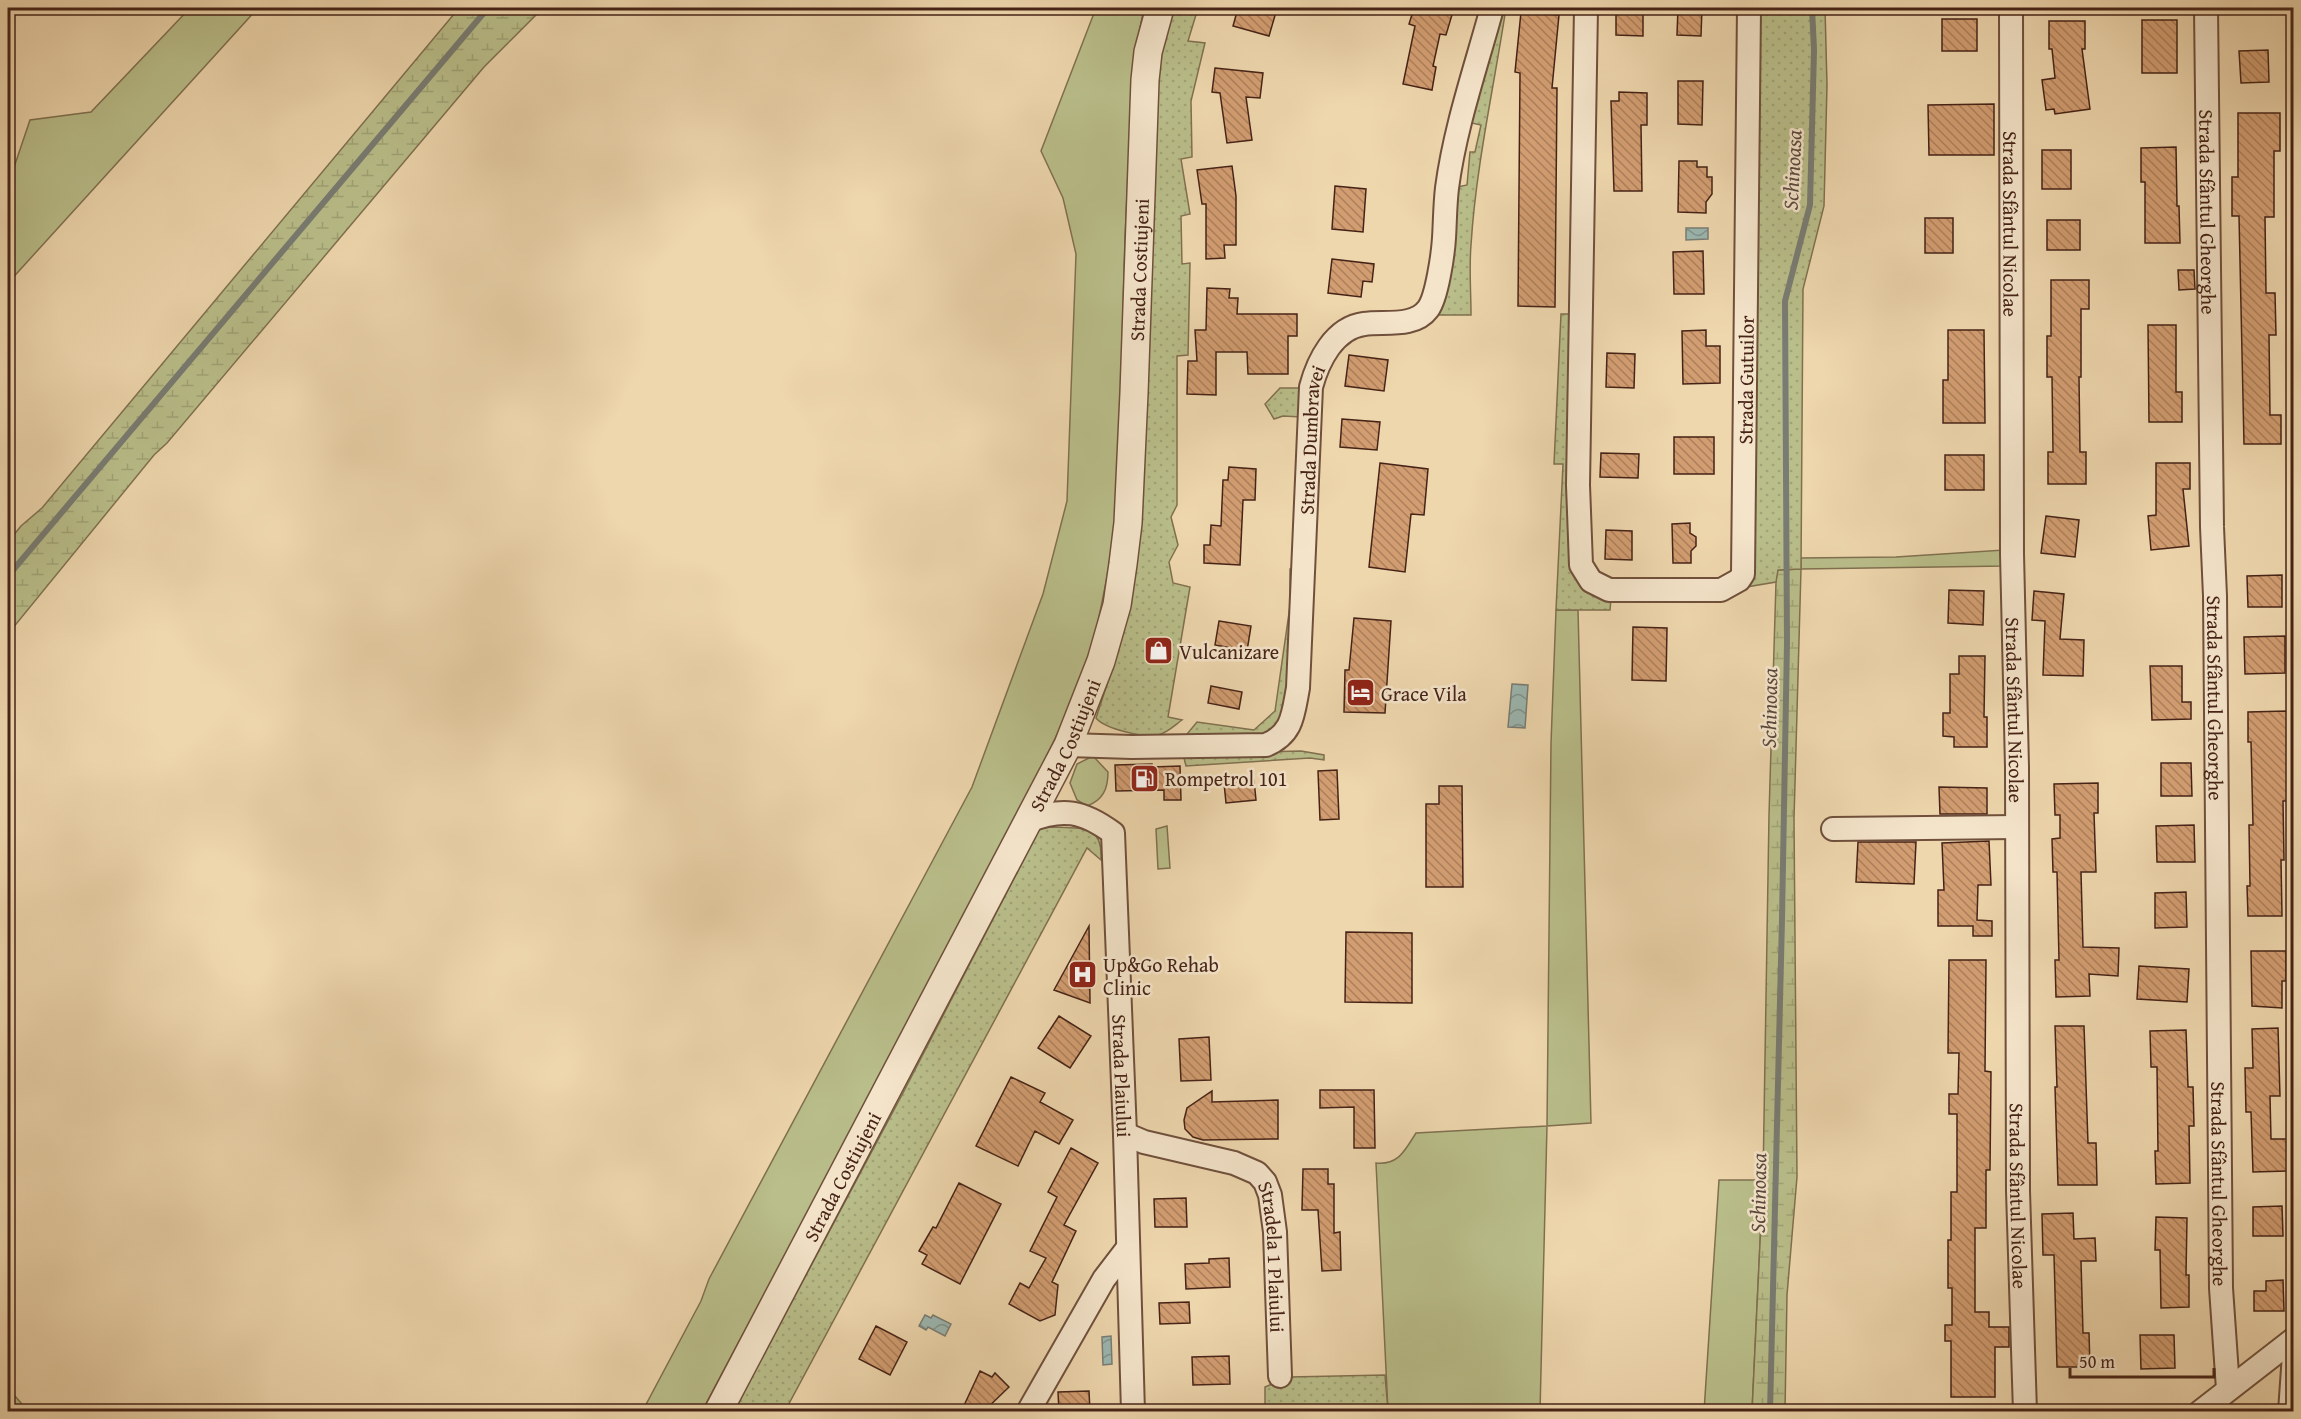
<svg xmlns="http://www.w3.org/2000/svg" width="2301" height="1419" font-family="'Gentium Book Plus',serif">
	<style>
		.grass { fill: #b9be8a; stroke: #807050; stroke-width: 1.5 }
		.wetland { fill: url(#wetland-marsh); stroke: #807050; stroke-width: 1.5 }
		.park { fill: url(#park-dots); stroke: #807050; stroke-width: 1.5 }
		.water { fill: url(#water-waves); stroke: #797c73; stroke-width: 1.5 }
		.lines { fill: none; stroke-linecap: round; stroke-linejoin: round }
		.stream { stroke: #797c73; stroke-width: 6 }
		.building { fill: url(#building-back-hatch); stroke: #462317; stroke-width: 1.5 }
		.minor-casing { stroke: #70503c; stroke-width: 26 }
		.tertiary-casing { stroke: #70503c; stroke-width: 30 }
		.minor { stroke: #f4e4ca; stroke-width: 22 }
		.tertiary { stroke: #f4e4ca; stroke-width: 27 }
		.labels { text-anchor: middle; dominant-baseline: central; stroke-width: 5; stroke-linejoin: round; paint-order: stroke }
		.street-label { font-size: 20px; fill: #462317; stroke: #f4e4ca }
		.poi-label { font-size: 20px; fill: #462317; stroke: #f4e4ca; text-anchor: start }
		.water-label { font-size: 21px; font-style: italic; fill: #5b483e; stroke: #f4e4ca }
	</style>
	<defs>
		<pattern id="wetland-marsh" width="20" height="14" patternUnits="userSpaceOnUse" patternTransform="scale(1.5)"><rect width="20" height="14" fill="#b9be8a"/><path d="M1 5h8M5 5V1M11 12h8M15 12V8" fill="none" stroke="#a0a376"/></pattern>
		<pattern id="park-dots" width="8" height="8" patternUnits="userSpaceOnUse" patternTransform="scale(1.5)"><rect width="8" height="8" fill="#b9be8a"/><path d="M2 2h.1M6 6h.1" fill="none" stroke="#a0a376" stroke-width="1.8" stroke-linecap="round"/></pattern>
		<pattern id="water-waves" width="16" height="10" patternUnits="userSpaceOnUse" patternTransform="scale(1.5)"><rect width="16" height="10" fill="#9bb7b1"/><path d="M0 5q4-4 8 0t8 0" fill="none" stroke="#80948f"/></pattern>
		<pattern id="building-back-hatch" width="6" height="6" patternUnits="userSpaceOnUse" patternTransform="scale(1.5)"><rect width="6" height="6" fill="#d29d71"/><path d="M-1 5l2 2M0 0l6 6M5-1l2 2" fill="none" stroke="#ac805c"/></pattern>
	</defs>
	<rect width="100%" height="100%" fill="#eed6ad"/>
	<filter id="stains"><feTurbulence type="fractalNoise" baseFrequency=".00333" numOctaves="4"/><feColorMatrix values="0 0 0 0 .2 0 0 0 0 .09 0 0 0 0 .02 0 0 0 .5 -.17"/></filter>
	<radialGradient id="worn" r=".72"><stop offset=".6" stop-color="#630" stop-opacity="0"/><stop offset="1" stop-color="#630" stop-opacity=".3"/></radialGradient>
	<path class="grass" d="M190 8H258L8 283V185L30 120 91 112Z
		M1096 8H1144L1137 43 1130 130 1125 238 1118 491 1111 557 1095 637 1066 716 1005 842 702 1411 642 1412 701 1301 709 1279 972 787 1043 594 1067 501 1076 254 1063 198 1041 151Z
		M2004 550 2005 566 1801 569V558L1896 557Z
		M1556 610H1578L1591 1123 1547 1126 1540 1411H1388L1376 1163C1399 1165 1405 1150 1416 1133L1547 1126 1551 743Z
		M1093 756 1108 772C1108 789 1103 800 1087 806L1077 800 1070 783 1077 764Z
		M1167 826 1170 868 1158 869 1156 829Z
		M1719 1180H1763L1752 1411 1704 1412Z
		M8 1388 28 1411H8Z"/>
	<path class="wetland" d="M459 8H543L484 67 167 443 154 455 8 634V542L21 526 42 508Z
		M1801 569 1794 819 1797 1177 1787 1295 1785 1411 1752 1412 1763 1180 1769 815 1776 582 1777 570Z"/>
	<path class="park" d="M1173 8H1198L1188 41 1205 43 1191 101 1192 157 1181 159 1190 214 1181 216 1182 264 1190 263 1188 355 1177 356V505L1171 517 1178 545 1169 562 1173 583 1190 587 1168 717 1182 720C1175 725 1167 733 1158 735 1144 738 1105 729 1096 718L1113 666 1157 99 1162 44Z
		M1497 8H1506C1494 87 1476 165 1471 245 1469 268 1471 292 1471 315H1434L1453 188 1467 185 1470 152H1475L1481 125 1467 122Z
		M1759 8H1825L1827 85 1824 206 1803 289 1801 569 1778 570 1776 582 1740 588Z
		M1561 314H1574V534L1611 599 1610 610H1556L1563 464H1554Z
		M1280 388H1303L1301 417 1283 416 1274 419 1265 404Z
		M1290 569 1297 570 1288 713 1272 733 1182 740 1197 722 1254 730 1275 711 1290 606Z
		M1301 751 1324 755V760L1310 758 1186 766 1183 754Z
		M1054 827C1083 829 1103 824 1101 860L1087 848 785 1411 733 1412 903 1093 1040 828Z
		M1385 1375 1388 1411H1265V1387L1289 1377Z"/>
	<path class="water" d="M1686 228H1708V239L1686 240Z
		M1512 684 1528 685 1525 728 1508 727Z
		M925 1315 931 1318 933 1315 951 1324 945 1336 928 1327 926 1330 919 1326Z
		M1111 1336 1112 1364 1103 1365 1102 1337Z"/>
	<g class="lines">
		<path class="stream" d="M8 576 488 8
			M1770 1412 1782 919 1787 642 1785 301 1810 205 1814 50 1812 8"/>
	</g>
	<path class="building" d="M1238 8H1261L1276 12 1269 36 1233 26Z
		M1414 8H1454L1446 35 1440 34 1433 66 1436 67 1432 90 1403 84 1415 26 1409 24Z
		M1616 8H1643V36L1616 35Z
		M1678 8H1702L1701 36 1677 35Z
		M1521 12 1559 15 1552 88H1557L1555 307 1518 306 1520 73 1515 72Z
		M1942 19H1977V51H1942Z
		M2142 20H2177V73H2142Z
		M2049 21H2085V49H2082L2090 109 2055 114 2054 109 2046 110 2042 80 2055 78 2052 49H2049Z
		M2268 50 2269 82 2241 83 2239 51Z
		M1215 68 1263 73 1260 98 1246 97 1252 140 1227 143 1220 93 1212 92Z
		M1678 81H1703L1702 125 1678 124Z
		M1619 92 1647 93V125H1641L1642 191H1614L1611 101H1619Z
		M1994 104V155H1929L1928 105Z
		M2238 113H2280V151H2274V217H2265L2266 293H2275L2276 335H2269L2270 415H2281V444H2244L2239 216H2232V177H2238Z
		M2176 147 2177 206H2179L2180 243H2145V182H2141V148Z
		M2042 150H2071V189H2042Z
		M1679 161H1697V167H1707V177H1712V194L1706 202V213L1678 212Z
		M1232 166 1236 196V245H1224L1225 258 1206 259V204H1202L1197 170Z
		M1335 186 1366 189 1363 232 1332 229Z
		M1925 218H1953V253H1925Z
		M2047 220H2080V250H2047Z
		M1703 251 1704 294H1674L1673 252Z
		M1332 259 1374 264 1372 282 1363 281 1361 297 1328 293Z
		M2178 270H2194L2195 289 2179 290Z
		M2051 280H2089V309H2081V377H2079L2080 452H2086V484H2048V452H2053L2052 377H2047V336H2051Z
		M1207 288 1230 289 1229 298H1238L1237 314H1297V336H1288V374H1248L1247 352H1216V395L1187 394 1188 361H1197L1195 330H1206Z
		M2148 325H2176V392H2182V422H2149Z
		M1706 330V346H1720V383L1683 384 1682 331Z
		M1948 330H1984L1985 423H1943V380H1948Z
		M1607 353 1635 354 1634 388 1606 387Z
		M1349 355 1388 360 1384 391 1345 386Z
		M1342 419 1380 422 1377 450 1340 447Z
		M1674 437H1714V474H1674Z
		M1601 453 1639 454 1638 478 1600 477Z
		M1945 455H1984V490H1945Z
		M1380 463 1428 469 1424 515 1411 514 1405 572 1369 567Z
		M2156 463H2190V489H2183L2189 546 2151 550 2148 516 2156 515Z
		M1229 467 1256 469 1255 500H1243L1240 565 1204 563V545H1210L1211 525 1221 526 1223 480H1228Z
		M2046 516 2079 520 2075 557 2041 553Z
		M1690 523V533L1696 537V546L1691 551V563H1673L1672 524Z
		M1606 530 1632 531V560L1605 559Z
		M2282 575V607H2248L2247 576Z
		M1949 590 1984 591 1983 625 1948 623Z
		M2034 591 2064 594 2060 639 2084 640 2083 676 2043 675 2045 621 2032 620Z
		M1354 618 1391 621 1385 713 1344 712 1345 670H1349Z
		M1219 621 1251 626 1247 651 1215 645Z
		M1633 627 1667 628 1666 681 1632 680Z
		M2285 636V673L2245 674 2244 637Z
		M1959 656H1985L1984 717H1987V747H1954V737L1943 736V713H1950V674H1959Z
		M2150 666H2182V702H2191V719L2152 720Z
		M1211 686 1242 692 1239 709 1208 703Z
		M2287 711 2288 801H2283L2284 860H2281L2282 916H2248L2247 886H2250L2249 825H2253L2251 742H2248V712Z
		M2161 763H2191L2192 796H2161Z
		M1152 764V767L1180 766 1181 800H1164V790L1116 791 1115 765Z
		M1337 770 1339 819 1320 820 1318 771Z
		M1254 780 1256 800 1226 803 1224 783Z
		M2098 783V813H2094L2096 872H2081L2083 947 2119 948 2118 976 2089 974 2090 996 2056 997 2055 960H2059L2057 872H2053L2052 839 2060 838V815H2055L2054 784Z
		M1439 786H1462L1463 887H1426V804H1439Z
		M1939 787 1987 788V814H1940Z
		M2194 825 2195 862H2157L2156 826Z
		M1989 841 1991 885H1978L1977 920 1992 921V936H1973V926H1938V890H1944L1942 843Z
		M1858 842H1916L1914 884 1856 882Z
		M2186 892 2187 927 2155 928V893Z
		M1089 926 1090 1003 1054 990Z
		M1346 932 1412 933V1003L1345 1002Z
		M2251 951H2286V981H2282V1008L2252 1006Z
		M1949 960H1986L1985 1071 1991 1072 1990 1170H1986V1228H1975V1312H1989V1327H2009V1347H1995V1397H1951V1341H1945V1325H1952V1288H1948V1240H1951V1192H1957V1114H1949V1094H1958L1959 1053H1948Z
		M2139 966 2189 969 2187 1002 2137 999Z
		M1059 1016 1091 1036 1070 1068 1038 1048Z
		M2055 1026H2084L2088 1143H2096L2097 1185H2058L2055 1087H2057Z
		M2278 1028 2280 1096H2270L2271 1139H2289V1171L2253 1172 2251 1112H2246L2245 1068H2253L2252 1029Z
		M2186 1030 2188 1087H2193L2194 1126H2189L2190 1183 2156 1184 2155 1151H2158L2157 1067H2151L2150 1031Z
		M1209 1037 1211 1080 1181 1081 1179 1039Z
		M1011 1077 1045 1093 1040 1102 1073 1120 1059 1144 1035 1131 1018 1166 976 1146Z
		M1320 1090H1374L1375 1148H1354V1107L1320 1108Z
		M1212 1091V1102L1278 1100V1139L1203 1140 1193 1137 1185 1129 1184 1120 1187 1108Z
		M1071 1148 1098 1163 1064 1225 1076 1231 1052 1282 1058 1285 1055 1315 1040 1321 1009 1304 1020 1283 1029 1288 1046 1258 1030 1251 1057 1197 1048 1192Z
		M1303 1169H1328V1184H1334V1233L1340 1232 1341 1270 1322 1271 1318 1210H1302Z
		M959 1183 1001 1204 960 1284 922 1264 927 1255 919 1251 933 1227 936 1228Z
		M1186 1198 1187 1227H1155L1154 1199Z
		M2282 1206 2283 1236H2253V1207Z
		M2073 1213 2074 1239 2095 1238 2096 1261H2081L2083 1333H2089L2090 1367H2057L2054 1255H2043L2042 1214Z
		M2156 1217 2187 1218 2186 1275H2189V1307L2161 1308 2160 1250H2155Z
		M1229 1258 1230 1287 1186 1289 1185 1264 1209 1263V1259Z
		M2283 1280 2284 1311H2254V1291H2266V1281Z
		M1189 1302 1190 1323 1160 1324 1159 1303Z
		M876 1326 907 1342 890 1375 859 1359Z
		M2140 1335H2174L2175 1368 2141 1369Z
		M1229 1356 1230 1384 1193 1385 1192 1357Z
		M980 1371 992 1377 995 1373 1009 1387 983 1412H961Z
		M1089 1391 1090 1412H1059L1058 1392Z"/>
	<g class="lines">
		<defs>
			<g id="minor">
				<path id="s1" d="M1586 8 1578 485 1581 565 1591 581 1609 590H1721L1739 580 1743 574 1749 8"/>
				<path id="s2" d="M2011 8 2012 554 2017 767 2018 1191 2025 1412"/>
				<path id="s3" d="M2206 8 2212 527 2215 596 2221 1288 2228 1389"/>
				<path id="s4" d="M1068 745 1132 747 1266 745C1293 734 1293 714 1298 688L1311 387C1318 361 1334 328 1364 324 1384 321 1414 328 1428 309 1437 297 1443 254 1444 238 1445 222 1445 205 1447 188 1455 127 1476 67 1492 8"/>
				<path id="s5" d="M1028 821C1063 807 1083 811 1113 833L1125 1134 1133 1412"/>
				<path d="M1833 829 2017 827"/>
				<path id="s6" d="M1125 1134 1144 1142 1234 1163 1257 1173 1265 1182 1270 1195 1275 1232 1280 1376"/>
				<path d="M1028 1412 1104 1279 1127 1249"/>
				<path d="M2200 1412 2294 1339"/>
				<path d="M2290 1412 2294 1354"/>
			</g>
			<g id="tertiary">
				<path id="s7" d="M718 1412 1068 745 1101 661 1117 605 1123 564 1128 523 1134 393 1145 80 1148 52 1160 8"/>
			</g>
		</defs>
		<use href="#minor" class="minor-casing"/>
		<use href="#tertiary" class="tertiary-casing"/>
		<use href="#minor" class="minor"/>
		<use href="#tertiary" class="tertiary"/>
	</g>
	<defs>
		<symbol id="shop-square" viewBox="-11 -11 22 22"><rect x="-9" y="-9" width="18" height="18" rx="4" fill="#8f2418" stroke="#f4e4ca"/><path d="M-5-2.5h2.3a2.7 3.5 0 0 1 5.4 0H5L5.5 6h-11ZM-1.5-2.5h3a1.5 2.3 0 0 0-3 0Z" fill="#fff"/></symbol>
		<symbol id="hotel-square" viewBox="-11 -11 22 22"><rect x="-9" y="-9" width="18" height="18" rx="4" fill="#8f2418" stroke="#f4e4ca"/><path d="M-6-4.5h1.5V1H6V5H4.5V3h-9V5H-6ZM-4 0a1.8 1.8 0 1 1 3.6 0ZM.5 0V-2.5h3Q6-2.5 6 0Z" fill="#fff"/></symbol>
		<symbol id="fuel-square" viewBox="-11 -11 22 22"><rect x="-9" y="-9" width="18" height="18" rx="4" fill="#8f2418" stroke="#f4e4ca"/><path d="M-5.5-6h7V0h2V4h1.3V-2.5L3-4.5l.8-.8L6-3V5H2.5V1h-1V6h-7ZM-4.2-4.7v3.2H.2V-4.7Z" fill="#fff"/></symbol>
		<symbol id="hospital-square" viewBox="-11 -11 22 22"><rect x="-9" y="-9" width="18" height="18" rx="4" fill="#8f2418" stroke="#f4e4ca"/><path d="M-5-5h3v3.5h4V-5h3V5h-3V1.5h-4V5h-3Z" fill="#fff"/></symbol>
	</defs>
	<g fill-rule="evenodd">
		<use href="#shop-square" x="1142" y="634" width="33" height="33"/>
		<use href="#hotel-square" x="1344" y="676" width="33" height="33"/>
		<use href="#fuel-square" x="1128" y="762" width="33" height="33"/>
		<use href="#hospital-square" x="1066" y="958" width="33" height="33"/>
	</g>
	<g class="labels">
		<g class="street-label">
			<text stroke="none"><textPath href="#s3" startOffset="204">Strada Sfântul Gheorghe</textPath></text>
			<text stroke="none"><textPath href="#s2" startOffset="216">Strada Sfântul Nicolae</textPath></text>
			<text stroke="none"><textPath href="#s7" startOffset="1238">Strada Costiujeni</textPath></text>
			<text stroke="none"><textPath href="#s1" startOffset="930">Strada Gutuilor</textPath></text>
			<text stroke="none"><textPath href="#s4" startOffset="516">Strada Dumbravei</textPath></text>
			<text stroke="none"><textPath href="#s3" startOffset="690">Strada Sfântul Gheorghe</textPath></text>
			<text stroke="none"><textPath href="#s2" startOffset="702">Strada Sfântul Nicolae</textPath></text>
			<text stroke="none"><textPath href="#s7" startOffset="752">Strada Costiujeni</textPath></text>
			<text stroke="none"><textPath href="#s5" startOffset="334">Strada Plaiului</textPath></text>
			<text stroke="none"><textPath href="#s7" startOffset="266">Strada Costiujeni</textPath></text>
			<text stroke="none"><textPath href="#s3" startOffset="1176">Strada Sfântul Gheorghe</textPath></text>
			<text stroke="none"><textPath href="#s2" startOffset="1188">Strada Sfântul Nicolae</textPath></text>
			<text stroke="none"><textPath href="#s6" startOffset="226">Stradela 1 Plaiului</textPath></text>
		</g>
		<g class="poi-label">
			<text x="1179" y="651">Vulcanizare</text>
			<text x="1381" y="693">Grace Vila</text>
			<text x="1165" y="778">Rompetrol 101</text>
			<text x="1103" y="964">Up&amp;Go Rehab<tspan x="1103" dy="23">Clinic</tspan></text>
		</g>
		<g class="water-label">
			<text transform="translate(1792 170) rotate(-87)">Schinoasa</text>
			<text transform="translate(1769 708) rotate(-89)">Schinoasa</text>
			<text transform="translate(1758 1193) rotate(-89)">Schinoasa</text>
		</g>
	</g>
	<rect width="2301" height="1419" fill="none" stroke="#eed6ad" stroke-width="30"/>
	<rect x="9" y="9" width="2283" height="1401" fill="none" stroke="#462317" stroke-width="3"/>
	<rect x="15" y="15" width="2271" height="1389" fill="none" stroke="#462317" stroke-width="1.5"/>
	<path d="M2070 1368v9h144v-9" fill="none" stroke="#462317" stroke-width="3"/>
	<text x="2079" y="1368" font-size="18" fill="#462317" stroke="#f4e4ca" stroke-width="4.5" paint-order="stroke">50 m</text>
	<rect width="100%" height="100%" filter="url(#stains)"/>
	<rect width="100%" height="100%" fill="url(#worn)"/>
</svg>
